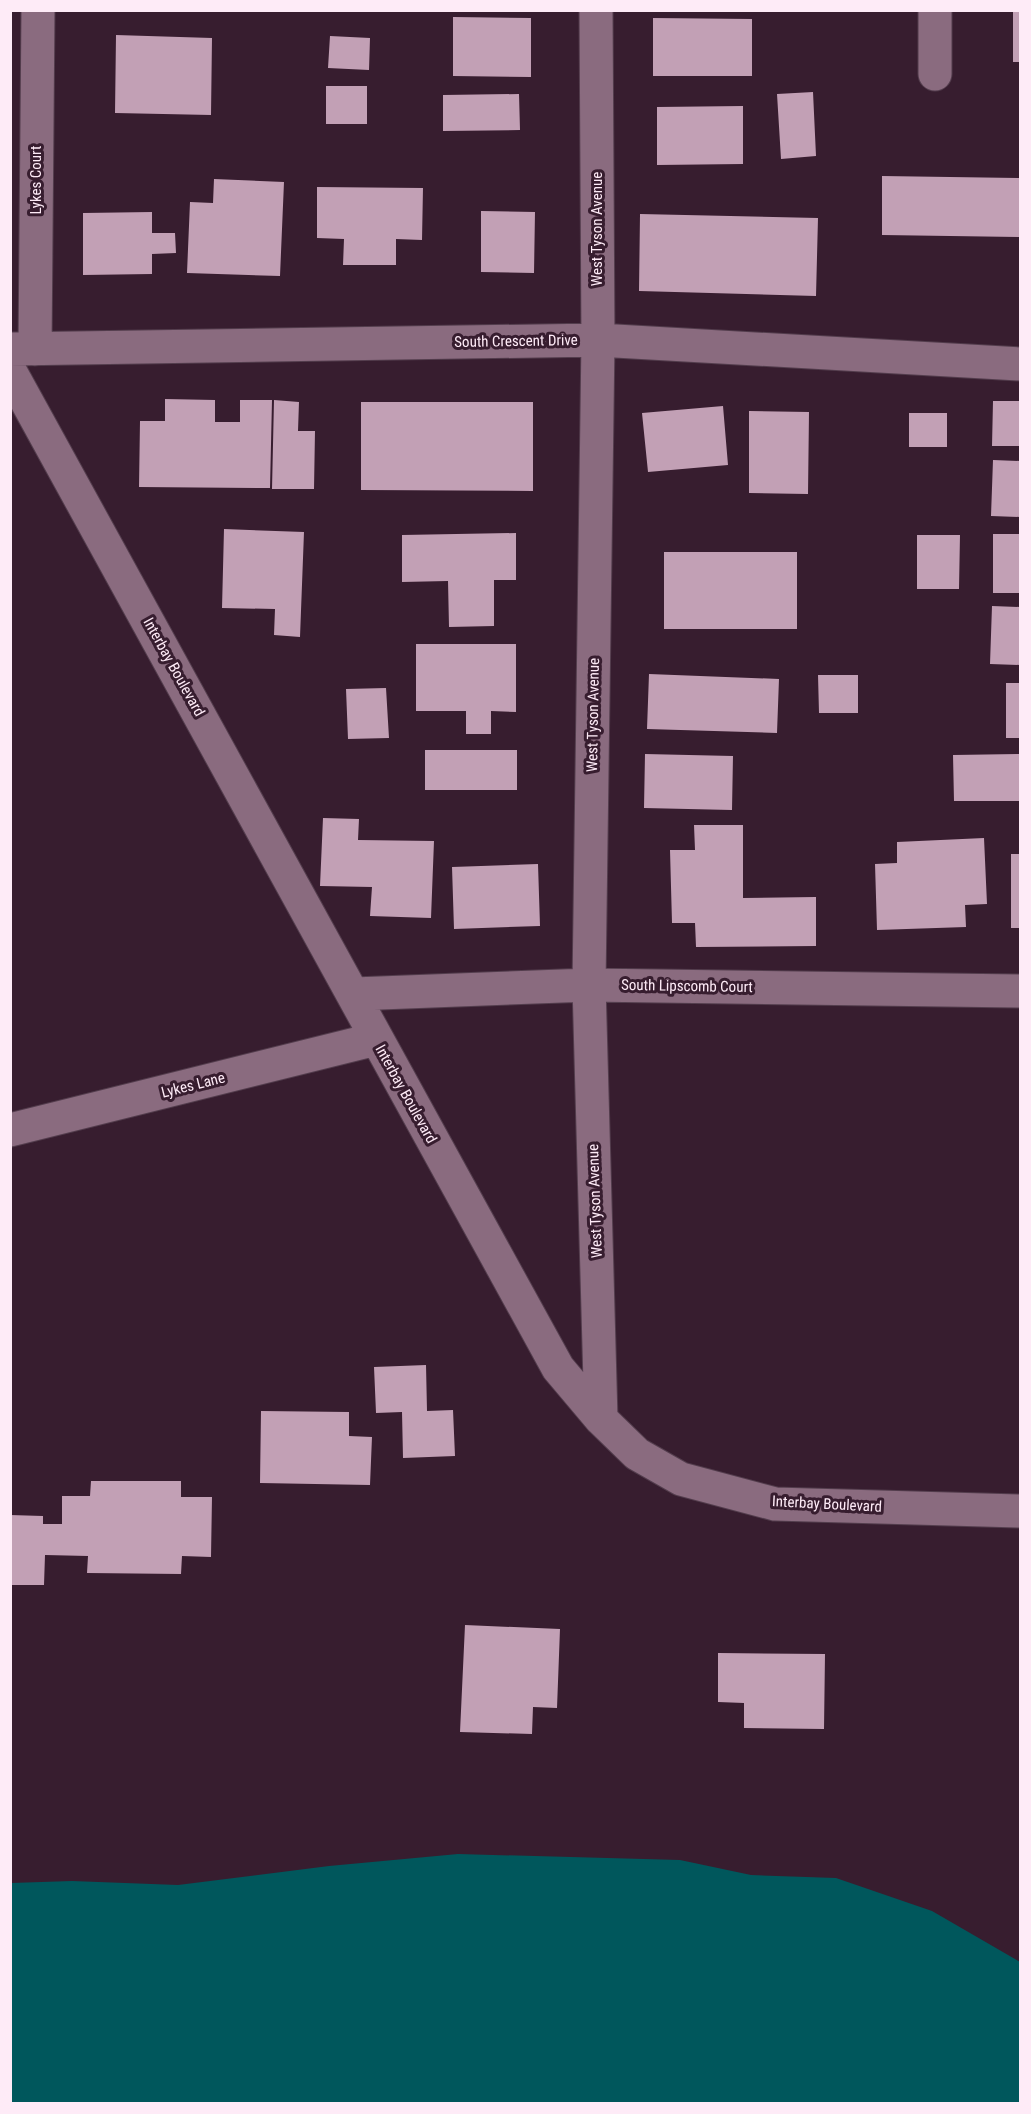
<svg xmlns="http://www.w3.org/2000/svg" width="1031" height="2114" font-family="'Roboto Condensed',sans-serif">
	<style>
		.water { fill: #00575c }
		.building { fill: #c2a0b5 }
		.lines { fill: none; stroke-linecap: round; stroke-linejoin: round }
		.minor-casing { stroke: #533d4d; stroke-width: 35 }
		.minor { stroke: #8a6b7f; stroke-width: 33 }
		.labels { text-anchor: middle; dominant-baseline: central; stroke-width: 6; stroke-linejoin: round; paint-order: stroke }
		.street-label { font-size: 15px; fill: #feebf7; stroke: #371d2f }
	</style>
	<rect width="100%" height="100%" fill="#371d2f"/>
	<path class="water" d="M458 1854 680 1860 751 1875 836 1878 932 1911 1020 1962V2103H11V1883L72 1881 178 1885 329 1866Z"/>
	<path class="building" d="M1013 10H1020V62H1013Z
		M453 17 531 18V77L453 76Z
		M653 18 752 19V76H653Z
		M116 35 212 38 211 115 115 113Z
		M330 36 370 38 369 70 328 68Z
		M326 86H367V124H326Z
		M813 92 816 156 781 159 777 94Z
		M519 94 520 130 443 131V95Z
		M743 106V164L657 165V107Z
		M882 176 1020 178V237L882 235Z
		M214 179 284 182 280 276 187 273 190 202 213 203Z
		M317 187 423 188 422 240 396 239V265H343L344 239 317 238Z
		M481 211 535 212 534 273 481 272Z
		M152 212V233H175L176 253 152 254V274L83 275V213Z
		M640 214 818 218 816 296 639 291Z
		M165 399 215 400V422H240V400H272L270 488 139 487 140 421H165Z
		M274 400 299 402 298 431H315L314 489H272Z
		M993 401H1020V446H992Z
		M361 402H533V491L361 490Z
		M723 406 728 465 648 472 642 413Z
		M749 411 809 412 808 494 749 493Z
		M909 413H947V447H909Z
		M993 460 1020 461V517L991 516Z
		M224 529 304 532 300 637 274 635 275 609 222 608Z
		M516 533V580H494V626L449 627 448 581 402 582V535Z
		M993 534H1020V593H993Z
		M917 535H960L959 589H917Z
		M664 552H797V629H664Z
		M992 606 1020 607V665L990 664Z
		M416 644H516V712L491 711V734H466V711H416Z
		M649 674 779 679 777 733 647 729Z
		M818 675H858V713H819Z
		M1006 683H1020V738H1006Z
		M386 688 389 738 348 739 346 689Z
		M425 750H517V790H425Z
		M645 754 733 756 732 810 644 808Z
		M1020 754V801H954L953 755Z
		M323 818 359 819 358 840 434 841 431 918 370 916 372 887 320 886Z
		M694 825H743V898L816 897V946L696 947 695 923H672L670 850H695Z
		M984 838 987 904 965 905 966 927 877 930 875 864 897 863V842Z
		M1011 854H1020V928H1011Z
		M538 864 540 926 454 929 452 867Z
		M426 1365 427 1411 453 1410 455 1456 403 1458 402 1412 376 1413 374 1367Z
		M261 1411 349 1412V1436L372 1437 370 1485 260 1483Z
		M91 1481H181V1497H212L211 1557 182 1556 181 1574 87 1573 88 1556 45 1555 44 1585H10V1515L43 1516V1524H62V1496H90Z
		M465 1625 560 1629 557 1708 533 1707 532 1734 460 1732Z
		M718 1653 825 1654 824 1729 744 1728V1703L718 1702Z"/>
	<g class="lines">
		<defs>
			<path id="minor" d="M596 10 598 340 589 985 601 1419
				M935 74V10
				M10 349 598 340 1020 364
				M35 349 38 10
				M10 371 558 1368 601 1419 637 1454 681 1479 775 1504 1020 1511
				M354 994 589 985 1020 991
				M10 1130 376 1039"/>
		</defs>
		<use href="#minor" class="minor-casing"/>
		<use href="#minor" class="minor"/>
	</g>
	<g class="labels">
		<g class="street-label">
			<text transform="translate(36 180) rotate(-90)">Lykes Court</text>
			<text transform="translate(597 229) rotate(-90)">West Tyson Avenue</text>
			<text transform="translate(516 341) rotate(-1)">South Crescent Drive</text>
			<text transform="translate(174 667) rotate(61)">Interbay Boulevard</text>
			<text transform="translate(593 715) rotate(-89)">West Tyson Avenue</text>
			<text transform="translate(687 986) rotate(1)">South Lipscomb Court</text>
			<text transform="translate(193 1085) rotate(-14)">Lykes Lane</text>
			<text transform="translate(406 1094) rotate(61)">Interbay Boulevard</text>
			<text transform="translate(595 1201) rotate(-92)">West Tyson Avenue</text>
			<text transform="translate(827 1504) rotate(3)">Interbay Boulevard</text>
		</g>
	</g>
	<rect width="1031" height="2114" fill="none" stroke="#feebf7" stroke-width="24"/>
</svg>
